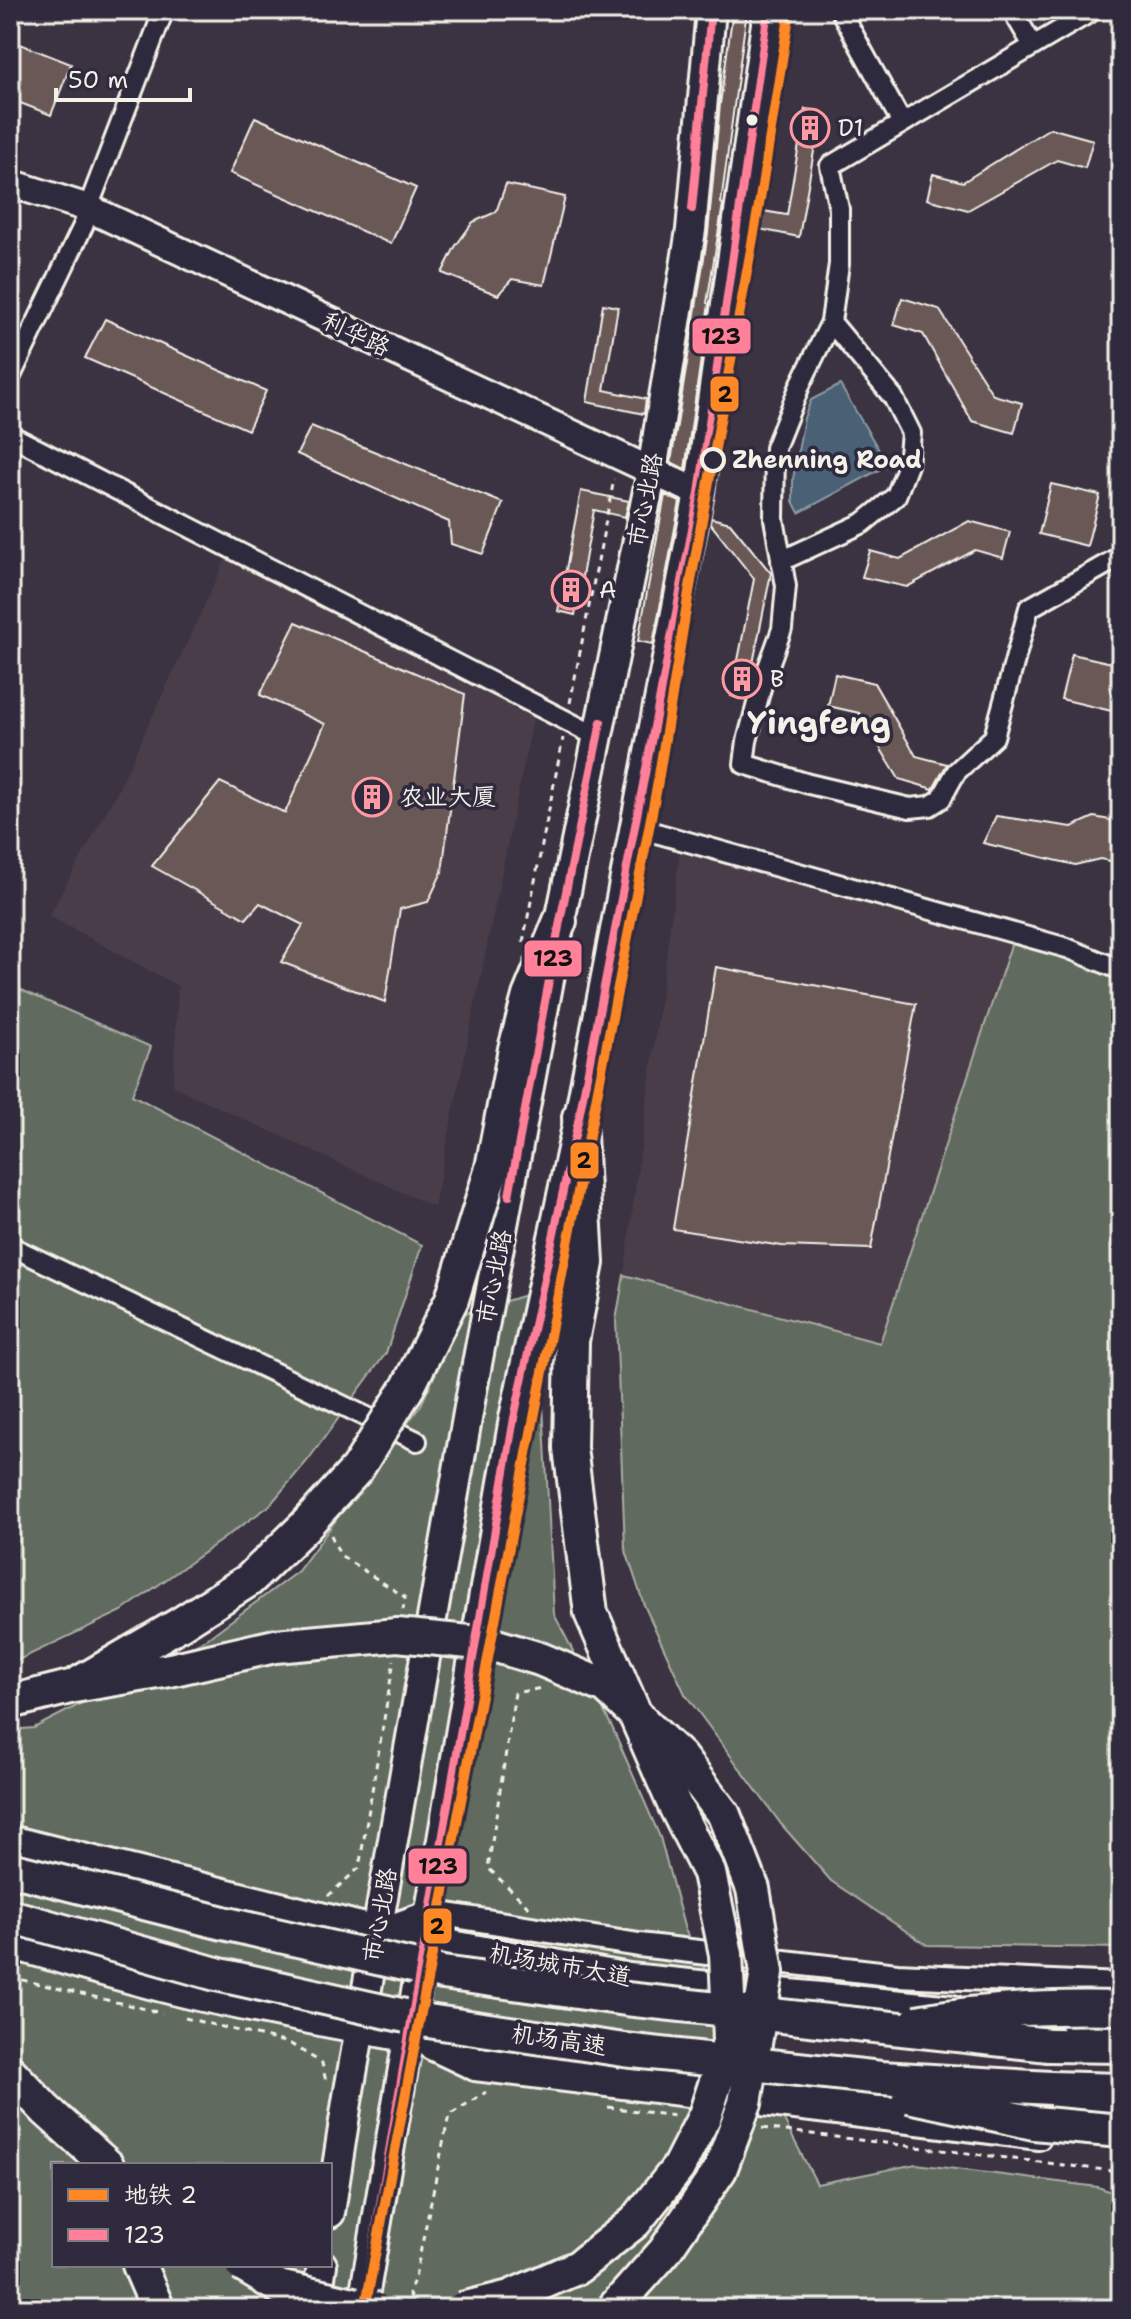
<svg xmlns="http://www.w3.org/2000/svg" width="1131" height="2319" font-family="'Shantell Sans','LXGW WenKai TC',sans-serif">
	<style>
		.built { fill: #493e48 }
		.green { fill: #616b5f; stroke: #aaaea4; stroke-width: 2; fill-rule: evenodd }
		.water { fill: #4a6174; stroke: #8e9ba2; stroke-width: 2 }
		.building { fill: #695957; stroke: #f4f1e8; stroke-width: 2 }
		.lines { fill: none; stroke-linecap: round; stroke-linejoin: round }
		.minor-casing { stroke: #f4f1e8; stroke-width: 24 }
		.tertiary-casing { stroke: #f4f1e8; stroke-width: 28 }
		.secondary-casing { stroke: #f4f1e8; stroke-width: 32 }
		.primary-casing { stroke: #f4f1e8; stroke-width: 34 }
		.motorway-casing { stroke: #f4f1e8; stroke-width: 38 }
		.path { stroke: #f4f1e8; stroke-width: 3; stroke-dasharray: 6 6; stroke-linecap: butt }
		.minor { stroke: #2f2a3d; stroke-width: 18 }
		.tertiary { stroke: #2f2a3d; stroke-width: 22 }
		.secondary { stroke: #2f2a3d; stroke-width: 26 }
		.primary { stroke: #2f2a3d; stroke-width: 28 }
		.motorway { stroke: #2f2a3d; stroke-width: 32 }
		.motorway-bridge-casing { stroke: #f4f1e8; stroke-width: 38; stroke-linecap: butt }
		.motorway-bridge { stroke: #2f2a3d; stroke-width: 32 }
		.bus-1-casing { stroke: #2f2a3d; stroke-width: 14 }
		.bus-1 { stroke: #ff8098; stroke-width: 8 }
		.metro-1-casing { stroke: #2f2a3d; stroke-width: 16 }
		.metro-1 { stroke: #ff8826; stroke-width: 10 }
		.bus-dot { fill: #f4f1e8; stroke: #2f2a3d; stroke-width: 3 }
		.stop-dot { fill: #2f2a3d; stroke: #f4f1e8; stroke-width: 4 }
		.labels { text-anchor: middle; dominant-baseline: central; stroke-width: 7; stroke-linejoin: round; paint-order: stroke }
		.poi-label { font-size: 24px; fill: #f4f1e8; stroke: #2f2a3d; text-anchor: start }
		.street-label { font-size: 24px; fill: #f4f1e8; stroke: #2f2a3d }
		.stop-label { font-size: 24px; font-weight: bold; fill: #f4f1e8; stroke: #2f2a3d; text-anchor: start }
		.district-label { font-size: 32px; font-weight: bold; fill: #f4f1e8; stroke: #2f2a3d }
		.line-badge { stroke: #2f2a3d; stroke-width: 3 }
		.pale-badge-label { font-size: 22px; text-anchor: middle; font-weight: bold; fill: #111 }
	</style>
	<rect width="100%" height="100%" fill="#3b3342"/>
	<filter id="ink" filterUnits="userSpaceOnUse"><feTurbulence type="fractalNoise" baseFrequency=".0125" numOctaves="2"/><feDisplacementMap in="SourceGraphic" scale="16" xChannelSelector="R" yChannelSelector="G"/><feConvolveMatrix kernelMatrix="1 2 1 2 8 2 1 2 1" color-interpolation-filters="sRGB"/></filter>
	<g filter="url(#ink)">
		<path class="built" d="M230 550 535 709 434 1207 173 1086 178 986 49 916 118 790Z
			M680 851 1015 933 880 1343 624 1275Z"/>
		<path class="green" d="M1015 933 1121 964V1948L927 1945 831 1881 781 1824 685 1694 644 1605 625 1548 616 1320 624 1275 880 1343Z
			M10 985 151 1047 132 1095 422 1245 386 1353 308 1460 269 1506 122 1611 10 1664Z
			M562 1284 542 1385 554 1614 613 1729 660 1837 685 1930 817 2184 916 2164 1098 2187 1119 2195 1121 2280 1117 2309H10V1730L34 1728 208 1638 298 1571 421 1405 463 1314ZM54 2165H330V2265H54Z"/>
		<path class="water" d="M840 385 888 465 799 513 793 501V479L804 418 811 400Z"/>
		<path class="building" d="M733 10H747L721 203 723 204 707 303 709 304 685 469 671 462 708 233 720 104Z
			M10 40 71 64 51 115 10 99Z
			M805 109 821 111 799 237 754 228 757 210 787 215Z
			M255 117 416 188 391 244 230 173Z
			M1050 128 1093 140 1085 168 1057 160 968 210 927 199 933 174 963 182Z
			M506 184 565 197 544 285 512 279 498 295 442 273 455 247 473 222 496 212Z
			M902 298 939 309 993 395 1022 403 1014 433 972 421 923 334 894 325Z
			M603 304 618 307 604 390 646 399 644 414 587 402Z
			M105 319 266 391 248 430 85 358Z
			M311 426 503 503 483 554 451 544 449 522 297 454Z
			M1051 484 1100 495 1087 546 1039 534Z
			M581 491 629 501 625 517 594 510 575 615 558 611Z
			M665 495 680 502 653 644 638 641Z
			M711 518 730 523 771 573 746 699 731 696 754 579 710 523Z
			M969 521 1010 532 1003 558 975 550 907 587 862 577 870 551 900 559Z
			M296 622 465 694 442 872 428 902 400 909 385 1002 281 962 303 925 260 903 246 919 152 866 220 782 285 813 325 724 260 695Z
			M1072 654 1121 665V691L1116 712 1061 699Z
			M835 674 874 683 916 756 947 764 933 789 899 779 859 713 828 706Z
			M996 816 1072 827 1094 817 1121 822V863L1100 859 1075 865 983 843Z
			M716 967 916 1004 871 1249 782 1246 673 1229Z"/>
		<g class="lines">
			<defs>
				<path id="minor" d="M840 10 902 123
					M1012 10 1032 44
					M1094 10 830 166 839 209V264L831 322 801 383 775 448 774 519 786 586 782 629 763 681 747 741 744 764 809 784 910 808 930 806 941 799 956 772 994 737 1029 608 1121 556
					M10 378 84 224 88 208 164 10
					M10 435 598 737
					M781 561 863 523 896 496 908 465 911 433 893 397 831 322
					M649 831 1067 948 1121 970
					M10 1246 417 1441"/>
				<path id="tertiary" d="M377 1931 429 1912 639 1945 897 1975 1121 1985
					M431 2048 475 2069 1039 2138"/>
				<path id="secondary" d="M10 183 88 208 699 493"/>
				<path id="primary" d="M10 1840 377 1931 629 1978 953 2010
					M10 1944C74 1962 138 1983 203 1997 442 2049 686 2085 930 2102
					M1074 2021 1121 2025
					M1043 2110 1121 2112
					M330 2213 347 2102 471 1396 560 921 652 471 691 230 711 10
					M315 2309 322 2265
					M362 2309 514 1418 579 1117 699 493 768 10"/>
				<path id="motorway" d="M492 1168 515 1049 529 996 560 921
					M572 1341 587 1263 579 1117
					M1049 2045 1121 2046
					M10 2072 46 2110 107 2165
					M1051 2088 1121 2090
					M139 2265 158 2309"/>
			</defs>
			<use href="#minor" class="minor-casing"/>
			<use href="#tertiary" class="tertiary-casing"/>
			<use href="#secondary" class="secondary-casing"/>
			<use href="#primary" class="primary-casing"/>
			<use href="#motorway" class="motorway-casing"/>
			<path class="path" d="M570 703 614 479
				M523 942 563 738
				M331 1535 340 1555 405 1597 403 1610
				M328 1896 359 1868 394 1660
				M529 1907 488 1868 515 1693 542 1688
				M10 1977 162 2013
				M185 2018 289 2043 322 2063 326 2082
				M608 2107 675 2116
				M762 2128 1121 2172
				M417 2309 409 2294 416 2273 449 2115 486 2092"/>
			<use href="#minor" class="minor"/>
			<use href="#tertiary" class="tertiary"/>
			<use href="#secondary" class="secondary"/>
			<use href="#primary" class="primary"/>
			<use href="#motorway" class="motorway"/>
			<defs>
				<path id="motorway-bridge" d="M74 1686 170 1670 275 1646 397 1635 490 1644 540 1659 606 1687 680 1757 724 1815 753 1889 767 1972 745 2103 720 2170 664 2252 613 2309
					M10 1702 74 1686 180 1624 249 1580 304 1527 357 1469 408 1387 452 1299 492 1168
					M10 1869 223 1923 443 1973 626 1999 1049 2045
					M10 1916 216 1974 428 2021 624 2050 881 2078 1051 2088
					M917 2022C985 2009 1052 2006 1121 2008
					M909 2096 1034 2123 1121 2131
					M242 2265 279 2287 375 2309
					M462 2309 510 2297 578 2267 635 2222 678 2168 705 2115 730 2039 726 1954 709 1873 674 1804 591 1613 570 1448 572 1341"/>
			</defs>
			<use href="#motorway-bridge" class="motorway-bridge-casing"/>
			<use href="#motorway-bridge" class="motorway-bridge"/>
			<defs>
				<path id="bus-1" d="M692 209 711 10
					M509 1196 560 921 601 722
					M362 2309 514 1418 579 1117 699 493 768 10"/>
			</defs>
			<use href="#bus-1" class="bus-1-casing"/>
			<use href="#bus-1" class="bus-1"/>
			<defs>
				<path id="metro-1" d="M365 2309 516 1510 657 787 689 592 759 205 790 10"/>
			</defs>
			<use href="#metro-1" class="metro-1-casing"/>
			<use href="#metro-1" class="metro-1"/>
		</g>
	</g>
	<defs>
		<symbol id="building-ring" viewBox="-11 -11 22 22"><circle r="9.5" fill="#2f2a3d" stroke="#ff9aa2" stroke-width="1.5"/><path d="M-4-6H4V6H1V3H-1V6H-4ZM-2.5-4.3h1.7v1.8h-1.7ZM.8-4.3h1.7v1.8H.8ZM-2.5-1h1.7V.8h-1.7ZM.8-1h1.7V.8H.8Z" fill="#ff9aa2"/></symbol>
	</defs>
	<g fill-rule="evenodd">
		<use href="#building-ring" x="788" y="106" width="44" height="44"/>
		<use href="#building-ring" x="549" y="568" width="44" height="44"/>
		<use href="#building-ring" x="720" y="657" width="44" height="44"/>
		<use href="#building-ring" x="350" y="775" width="44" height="44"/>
	</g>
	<circle class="bus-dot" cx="752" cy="120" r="7"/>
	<circle class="stop-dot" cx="713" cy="460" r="11"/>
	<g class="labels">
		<g class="poi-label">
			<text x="838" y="128">D1</text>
			<text x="599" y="590">A</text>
			<text x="770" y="679">B</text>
			<text x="400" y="797">农业大厦</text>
		</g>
		<g class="street-label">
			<text transform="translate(356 334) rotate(25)">利华路</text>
			<text transform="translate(645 500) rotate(-79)">市心北路</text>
			<text transform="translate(494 1277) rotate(-79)">市心北路</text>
			<text transform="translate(380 1915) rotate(-80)">市心北路</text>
			<text transform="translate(560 1965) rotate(10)">机场城市大道</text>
			<text transform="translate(559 2040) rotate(8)">机场高速</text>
		</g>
		<g class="stop-label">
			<text x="732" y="460">Zhenning Road</text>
		</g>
		<g class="district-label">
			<text x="819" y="722">Yingfeng</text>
		</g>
	</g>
	<g class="line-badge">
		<rect x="691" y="317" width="61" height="38" rx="8" fill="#ff8098"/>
		<rect x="709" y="375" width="31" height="38" rx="8" fill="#ff8826"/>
		<rect x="523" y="939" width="60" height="39" rx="8" fill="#ff8098"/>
		<rect x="569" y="1141" width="31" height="39" rx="8" fill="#ff8826"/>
		<rect x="407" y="1847" width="61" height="38" rx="8" fill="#ff8098"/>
		<rect x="422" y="1907" width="31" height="38" rx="8" fill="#ff8826"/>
	</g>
	<g class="pale-badge-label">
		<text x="721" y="344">123</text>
		<text x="725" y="402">2</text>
		<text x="553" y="966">123</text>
		<text x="584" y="1168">2</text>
		<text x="438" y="1874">123</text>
		<text x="437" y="1934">2</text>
	</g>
	<rect width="1131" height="2319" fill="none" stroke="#2f2a3d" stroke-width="40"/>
	<rect x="20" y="20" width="1091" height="2279" fill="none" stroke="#f4f1e8" stroke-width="3" filter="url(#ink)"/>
	<rect x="52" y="2163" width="280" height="104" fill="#2f2a3d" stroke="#7e7a81" stroke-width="2"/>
	<rect x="68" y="2189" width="40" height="12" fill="#ff8826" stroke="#7e7a81" stroke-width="2"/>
	<text x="124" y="2203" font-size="24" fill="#f4f1e8">地铁 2</text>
	<rect x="68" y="2229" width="40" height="12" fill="#ff8098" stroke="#7e7a81" stroke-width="2"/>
	<text x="124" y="2243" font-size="24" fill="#f4f1e8">123</text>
	<path d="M56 88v12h134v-12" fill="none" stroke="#f4f1e8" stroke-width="4"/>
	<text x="68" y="88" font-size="24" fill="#f4f1e8" stroke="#2f2a3d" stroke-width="6" paint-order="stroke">50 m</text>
</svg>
